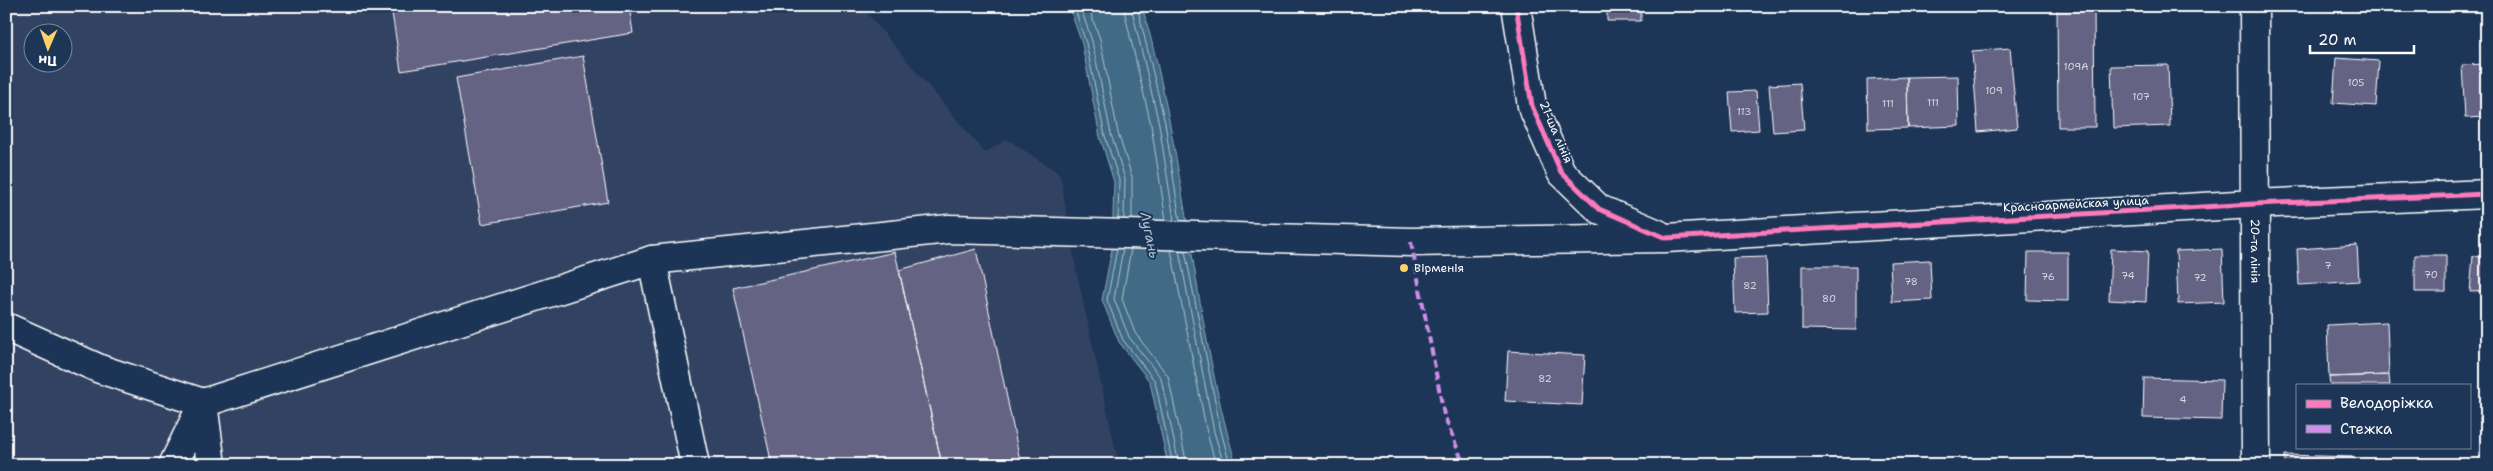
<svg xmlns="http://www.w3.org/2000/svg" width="2493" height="471" font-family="'Shantell Sans',sans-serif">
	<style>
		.built { fill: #334364; fill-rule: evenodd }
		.water { fill: #3f6a85; stroke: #8ca6b6 }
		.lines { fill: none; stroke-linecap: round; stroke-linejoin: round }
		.shore { stroke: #b2c3ce; stroke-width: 1 }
		.building { fill: #656384; stroke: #fff }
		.minor-casing { stroke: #fff; stroke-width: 31 }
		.minor { stroke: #1d3557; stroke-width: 28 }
		.quiet { stroke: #ce8fe9; stroke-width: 4; stroke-dasharray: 8 4; stroke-linecap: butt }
		.cycleway-casing { stroke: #1d3557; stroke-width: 8 }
		.cycleway { stroke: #fd7abc; stroke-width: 5 }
		.poi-dot { fill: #ffd166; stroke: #1d3557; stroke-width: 2 }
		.labels { text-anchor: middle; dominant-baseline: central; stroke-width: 4; stroke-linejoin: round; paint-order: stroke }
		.number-label { font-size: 10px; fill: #d8d8e0 }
		.street-label { font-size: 12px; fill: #fff; stroke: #1d3557 }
		.poi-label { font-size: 12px; fill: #fff; stroke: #1d3557; text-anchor: start }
		.water-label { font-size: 14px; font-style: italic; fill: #b2c3ce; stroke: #1d3557 }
	</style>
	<rect width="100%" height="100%" fill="#1d3557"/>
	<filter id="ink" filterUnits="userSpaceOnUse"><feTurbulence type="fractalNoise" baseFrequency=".02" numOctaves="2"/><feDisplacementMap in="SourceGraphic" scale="10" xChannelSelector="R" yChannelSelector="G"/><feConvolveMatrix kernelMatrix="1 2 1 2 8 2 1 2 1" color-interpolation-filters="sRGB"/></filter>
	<g filter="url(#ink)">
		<path class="built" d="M6 6H861L985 153 1007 139 1060 174 1077 274 1119 465H6ZM32 32H62V62H32Z"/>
		<path class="water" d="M1069 6H1142C1186 156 1192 315 1236 465H1168L1150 382 1119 342 1102 300 1112 249 1114 182 1100 137 1082 44Z"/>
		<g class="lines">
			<path class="shore" d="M1074 6 1086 43 1105 136 1119 180 1118 219
				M1080 6 1092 41 1111 134 1125 179 1124 219
				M1088 6 1100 39 1118 133 1132 177V219
				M1123 6 1151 125 1166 220
				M1131 6 1159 124 1174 220
				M1137 6 1165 123 1180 221
				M1117 249 1107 300 1123 340 1155 381 1173 465
				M1123 249 1114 299 1129 337 1161 378 1179 465
				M1131 249 1122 299 1135 333 1168 376 1187 465
				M1171 250 1207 433 1216 465
				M1179 250 1214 432 1224 465
				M1185 251 1221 431 1230 465"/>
		</g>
		<path class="building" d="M391 6H629L633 33 401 71Z
			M1607 6H1641V21H1607Z
			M2057 6H2094L2095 127H2058Z
			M2010 48 2017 128 1978 132 1972 51Z
			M583 56 608 202 482 224 456 78Z
			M2336 58 2379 61 2376 106 2333 103Z
			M2487 64V117L2465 118 2462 65Z
			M2168 65 2170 126 2113 128 2111 66Z
			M1958 76 1959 126 1908 128 1907 77Z
			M1907 77 1908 128 1868 129 1867 79Z
			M1800 83 1804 130 1773 132 1769 85Z
			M1756 91 1759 130 1732 132 1729 92Z
			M2357 245 2359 281 2299 285 2297 249Z
			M976 249 1021 465H942L899 270Z
			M2111 249 2148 251 2146 302 2109 300Z
			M2222 249 2224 302 2178 304 2176 251Z
			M895 252 942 465H772L733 288Z
			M2028 252H2068V301L2027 300Z
			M2415 255H2446V292H2415Z
			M2473 256 2487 258V291L2470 292Z
			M1766 257 1768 312 1735 313 1733 258Z
			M1930 260 1932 300 1892 302 1890 262Z
			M1802 266H1856V330L1802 329Z
			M2387 322 2389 375 2329 377 2327 325Z
			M1508 351 1585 355 1582 405 1505 401Z
			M2389 375 2390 385H2330L2329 377Z
			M2144 378 2222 380 2221 420 2143 418Z
			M2285 455 2355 457V465H2285Z"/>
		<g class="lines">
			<defs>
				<g id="minor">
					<path d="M1516 6 1532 106 1561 172 1599 209 1658 234"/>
					<path id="s1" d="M2254 6 2256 465"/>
					<path d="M652 260 695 465"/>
					<path d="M6 327 100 369 203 403 211 465"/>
					<path d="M173 465 203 403 652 260 949 229 1411 242 1666 238 2254 204 2487 194"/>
				</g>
			</defs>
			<use href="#minor" class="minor-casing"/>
			<use href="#minor" class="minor"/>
			<path class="quiet" d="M1411 242 1444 415 1464 465"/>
			<defs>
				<path id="cycleway" d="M1516 6 1532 106 1561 172 1599 209 1666 238 2254 204 2487 194"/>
			</defs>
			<use href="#cycleway" class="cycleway-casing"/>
			<use href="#cycleway" class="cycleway"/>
		</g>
	</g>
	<circle class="poi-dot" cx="1404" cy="268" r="5"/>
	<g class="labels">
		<g class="number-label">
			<text x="2076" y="66">109А</text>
			<text x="2356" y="82">105</text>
			<text x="1994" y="90">109</text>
			<text x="2141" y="96">107</text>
			<text x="1933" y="102">111</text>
			<text x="1888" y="103">111</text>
			<text x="1744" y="111">113</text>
			<text x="2328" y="265">7</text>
			<text x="2431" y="274">70</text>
			<text x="2128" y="275">74</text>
			<text x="2048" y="276">76</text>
			<text x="2200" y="277">72</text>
			<text x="1911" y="281">78</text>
			<text x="1750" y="285">82</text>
			<text x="1829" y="298">80</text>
			<text x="1545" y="378">82</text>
			<text x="2183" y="399">4</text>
		</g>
		<g class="street-label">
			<text transform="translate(1556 132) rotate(67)">21-ша лінія</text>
			<text transform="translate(2076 204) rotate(-3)">Красноармейская улица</text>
			<text stroke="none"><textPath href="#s1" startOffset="245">20-та лінія</textPath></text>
		</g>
		<g class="poi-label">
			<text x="1414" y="268">Вірменія</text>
		</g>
		<g class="water-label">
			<text transform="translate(1150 235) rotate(78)">Лугань</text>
		</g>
	</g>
	<rect width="2493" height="471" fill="none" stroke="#1d3557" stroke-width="25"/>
	<rect x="12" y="12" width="2468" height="446" fill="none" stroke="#fff" stroke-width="2" filter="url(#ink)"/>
	<rect x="2296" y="384" width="175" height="65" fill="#1d3557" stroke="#77869a"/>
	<rect x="2306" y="400" width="25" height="8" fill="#fd7abc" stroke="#77869a"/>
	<text x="2340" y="408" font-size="15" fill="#ffffff">Велодоріжка</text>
	<rect x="2306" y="425" width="25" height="8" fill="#ce8fe9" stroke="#77869a"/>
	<text x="2340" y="434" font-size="15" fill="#ffffff">Стежка</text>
	<g transform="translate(48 48) rotate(182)"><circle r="24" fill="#1d3557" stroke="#77869a"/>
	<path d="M0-4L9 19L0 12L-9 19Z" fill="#ffd166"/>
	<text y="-8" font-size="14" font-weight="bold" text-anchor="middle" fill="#ffffff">Пн</text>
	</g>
	<path d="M2310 45v8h104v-8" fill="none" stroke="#ffffff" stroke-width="2.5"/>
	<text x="2318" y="45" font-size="15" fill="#ffffff" stroke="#1d3557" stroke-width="4" paint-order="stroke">20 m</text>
</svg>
